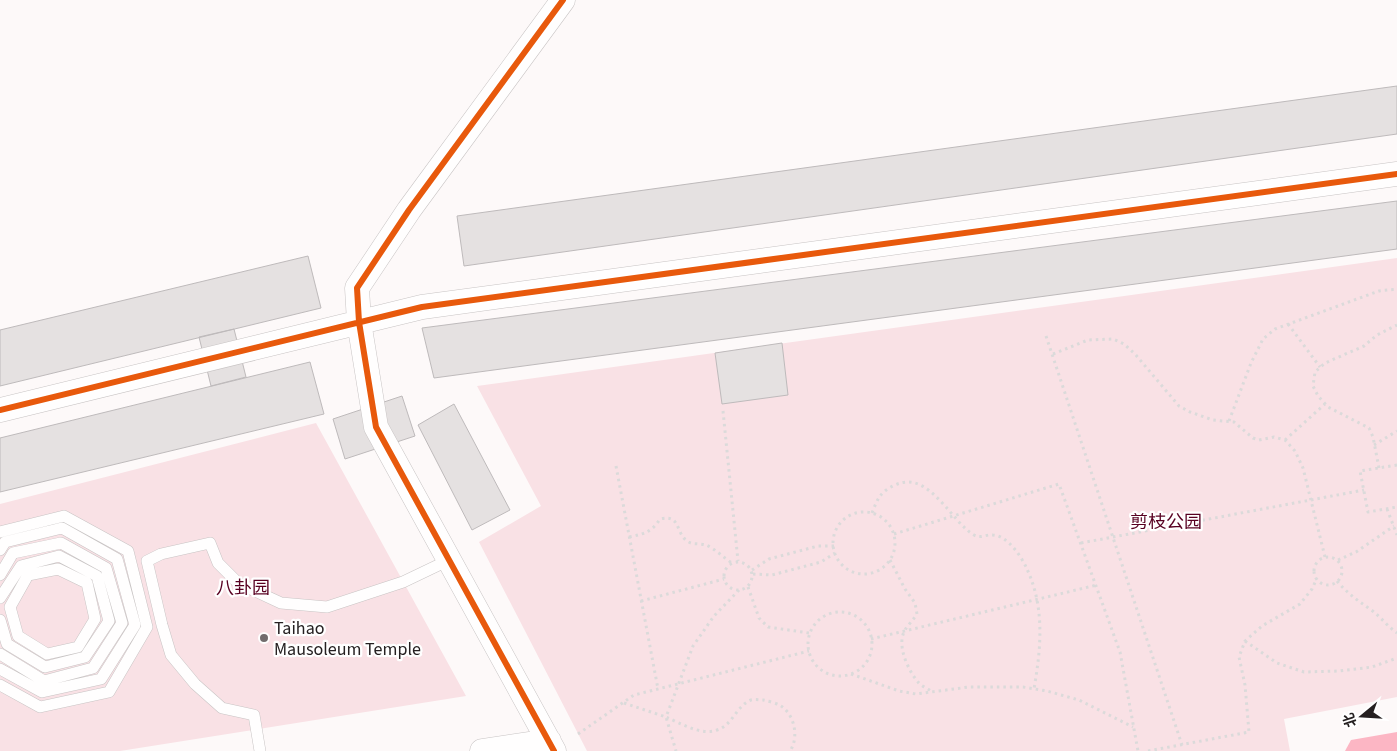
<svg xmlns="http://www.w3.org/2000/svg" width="1397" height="751" font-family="'Source Sans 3','Noto Sans SC',sans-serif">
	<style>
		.green { fill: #f9e1e5 }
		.water { fill: #fcb6c4 }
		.building { fill: #e5e1e1; stroke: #bebabb }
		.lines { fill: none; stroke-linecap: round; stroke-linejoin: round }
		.lane-casing { stroke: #c8c4c4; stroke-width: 12 }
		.street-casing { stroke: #c8c4c4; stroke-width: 25 }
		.path { stroke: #dbdada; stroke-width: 3; stroke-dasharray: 2.5 4; stroke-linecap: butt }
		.lane { stroke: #fffefe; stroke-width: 11 }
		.street { stroke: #fffefe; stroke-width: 24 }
		.cycleway-casing { stroke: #fff; stroke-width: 9 }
		.cycleway { stroke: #e8590c; stroke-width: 6 }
		.poi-dot { fill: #716c6d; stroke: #fff; stroke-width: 2 }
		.labels { text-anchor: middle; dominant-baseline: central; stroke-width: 4.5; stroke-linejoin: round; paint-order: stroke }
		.park-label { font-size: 18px; fill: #580021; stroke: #fff }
		.poi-label { font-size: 18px; fill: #252021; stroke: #fff; text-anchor: start }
	</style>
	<rect width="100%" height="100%" fill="#fdf9f9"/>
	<path class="green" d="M1397 258V697L1284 719 1290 751H587L479 542 541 506 477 386Z
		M316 423 466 696 120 751H0V504Z"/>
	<path class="water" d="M1397 732V751H1345L1351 740Z"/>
	<path class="building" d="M1397 86V134L464 266 457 216Z
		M1397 201V249L434 378 422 328Z
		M308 256 321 308 0 386V330Z
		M234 329 246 377 211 386 199 337Z
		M782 343 788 395 722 404 715 353Z
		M310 362 324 414 0 492V438Z
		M402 396 415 436 345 459 333 419Z
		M454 404 510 510 472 530 418 425Z"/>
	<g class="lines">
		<defs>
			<path id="lane" d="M0 532 64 516 128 551 147 627 109 692 40 707 0 685
				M0 550 5 542 62 528 117 559 135 625 101 679 42 692 0 669
				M58 569 87 583 95 619 78 647 47 654 18 636 10 607 28 575Z
				M0 575 13 553 61 543 106 568 122 623 93 668 44 681 0 654
				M0 598 21 566 59 556 97 576 109 621 85 657 45 667 7 644 0 620
				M260 751 254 715 222 708 195 684 171 655 162 625 147 561 161 554 210 543 218 563 238 583 281 603 327 607 403 582 449 560"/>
			<path id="street" d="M0 410 422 307 1397 174
				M482 751 549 741
				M554 751 376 427 359 322 357 288 409 210 563 0"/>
		</defs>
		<use href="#lane" class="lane-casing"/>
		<use href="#street" class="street-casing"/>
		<path class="path" d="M1288 324 1320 367
			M1046 336 1182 745
			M1053 354 1088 340 1113 339 1124 344 1135 354 1179 406 1190 412 1213 420 1234 422 1253 438 1259 440 1274 437 1285 440 1295 451 1303 468 1325 557
			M723 411 738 561
			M1229 421 1251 363 1263 339 1275 329 1357 299 1379 291 1397 289
			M1285 440 1325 404
			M1374 445 1397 431
			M1397 465 1360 471 1368 512 1397 507
			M616 466 658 689
			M1379 468 1373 437 1369 428 1328 407 1318 396 1313 386 1315 372 1325 363 1364 346 1377 335 1397 325
			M1387 509 1397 535
			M833 543a31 31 0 1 1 62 0a31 31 0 1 1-62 0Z
			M872 513C878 498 880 492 895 485 929 469 951 522 974 535 981 539 986 534 993 535 1008 536 1021 556 1027 569 1045 608 1041 648 1034 689
			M894 534 1059 484 1120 652 1138 751
			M629 537C644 534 652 532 660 519 681 514 675 532 687 541 692 545 699 543 706 545 714 548 724 558 732 563
			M1081 543 1364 490
			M1314 571a14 14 0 1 1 28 0a14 14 0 1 1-28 0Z
			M890 560 905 589 915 603 917 614C913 620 908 625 905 630 896 645 908 670 918 682 921 686 927 688 931 691
			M1338 560 1356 552 1394 526
			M724 576a14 14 0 1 1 28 0a14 14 0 1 1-28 0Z
			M752 570 769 559 818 546H834
			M753 574 772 575 821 562 835 553
			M1337 581C1347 593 1357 600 1370 609 1380 616 1387 626 1397 633
			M748 587 759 618 768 627 809 633
			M739 590 714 616 693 646 666 717C680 723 701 736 717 730 733 725 736 706 751 700 755 699 759 700 763 700 768 701 776 703 781 706 795 715 799 738 790 751
			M641 601 724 579
			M808 644a32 32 0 1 1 64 0a32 32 0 1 1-64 0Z
			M871 639 1097 585
			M1245 641 1277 663 1304 672 1339 671 1372 667 1397 658
			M851 674 899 691 916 694 969 687H1023L1047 691 1079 700 1133 727
			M624 703 666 717 676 751
			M578 734 634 695 809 651
			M1148 751 1249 732 1245 685 1239 657 1245 641 1262 626 1300 604 1312 589 1317 578"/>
		<use href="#lane" class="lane"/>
		<use href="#street" class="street"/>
		<defs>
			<path id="cycleway" d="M0 410 422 307 1397 174
				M554 751 376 427 359 322 357 288 409 210 563 0"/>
		</defs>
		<use href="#cycleway" class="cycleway-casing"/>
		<use href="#cycleway" class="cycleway"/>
	</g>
	<circle class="poi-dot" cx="264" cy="638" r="5"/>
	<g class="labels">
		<g class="park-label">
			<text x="1166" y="522">剪枝公园</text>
			<text x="243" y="588">八卦园</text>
		</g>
		<g class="poi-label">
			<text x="274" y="628">Taihao<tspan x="274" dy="21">Mausoleum Temple</tspan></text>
		</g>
	</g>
	<g transform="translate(1362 716) rotate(252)" stroke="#ffffff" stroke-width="4" paint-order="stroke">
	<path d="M0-4L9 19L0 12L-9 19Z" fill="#252021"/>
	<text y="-8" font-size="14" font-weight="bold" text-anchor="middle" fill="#252021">北</text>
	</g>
</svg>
